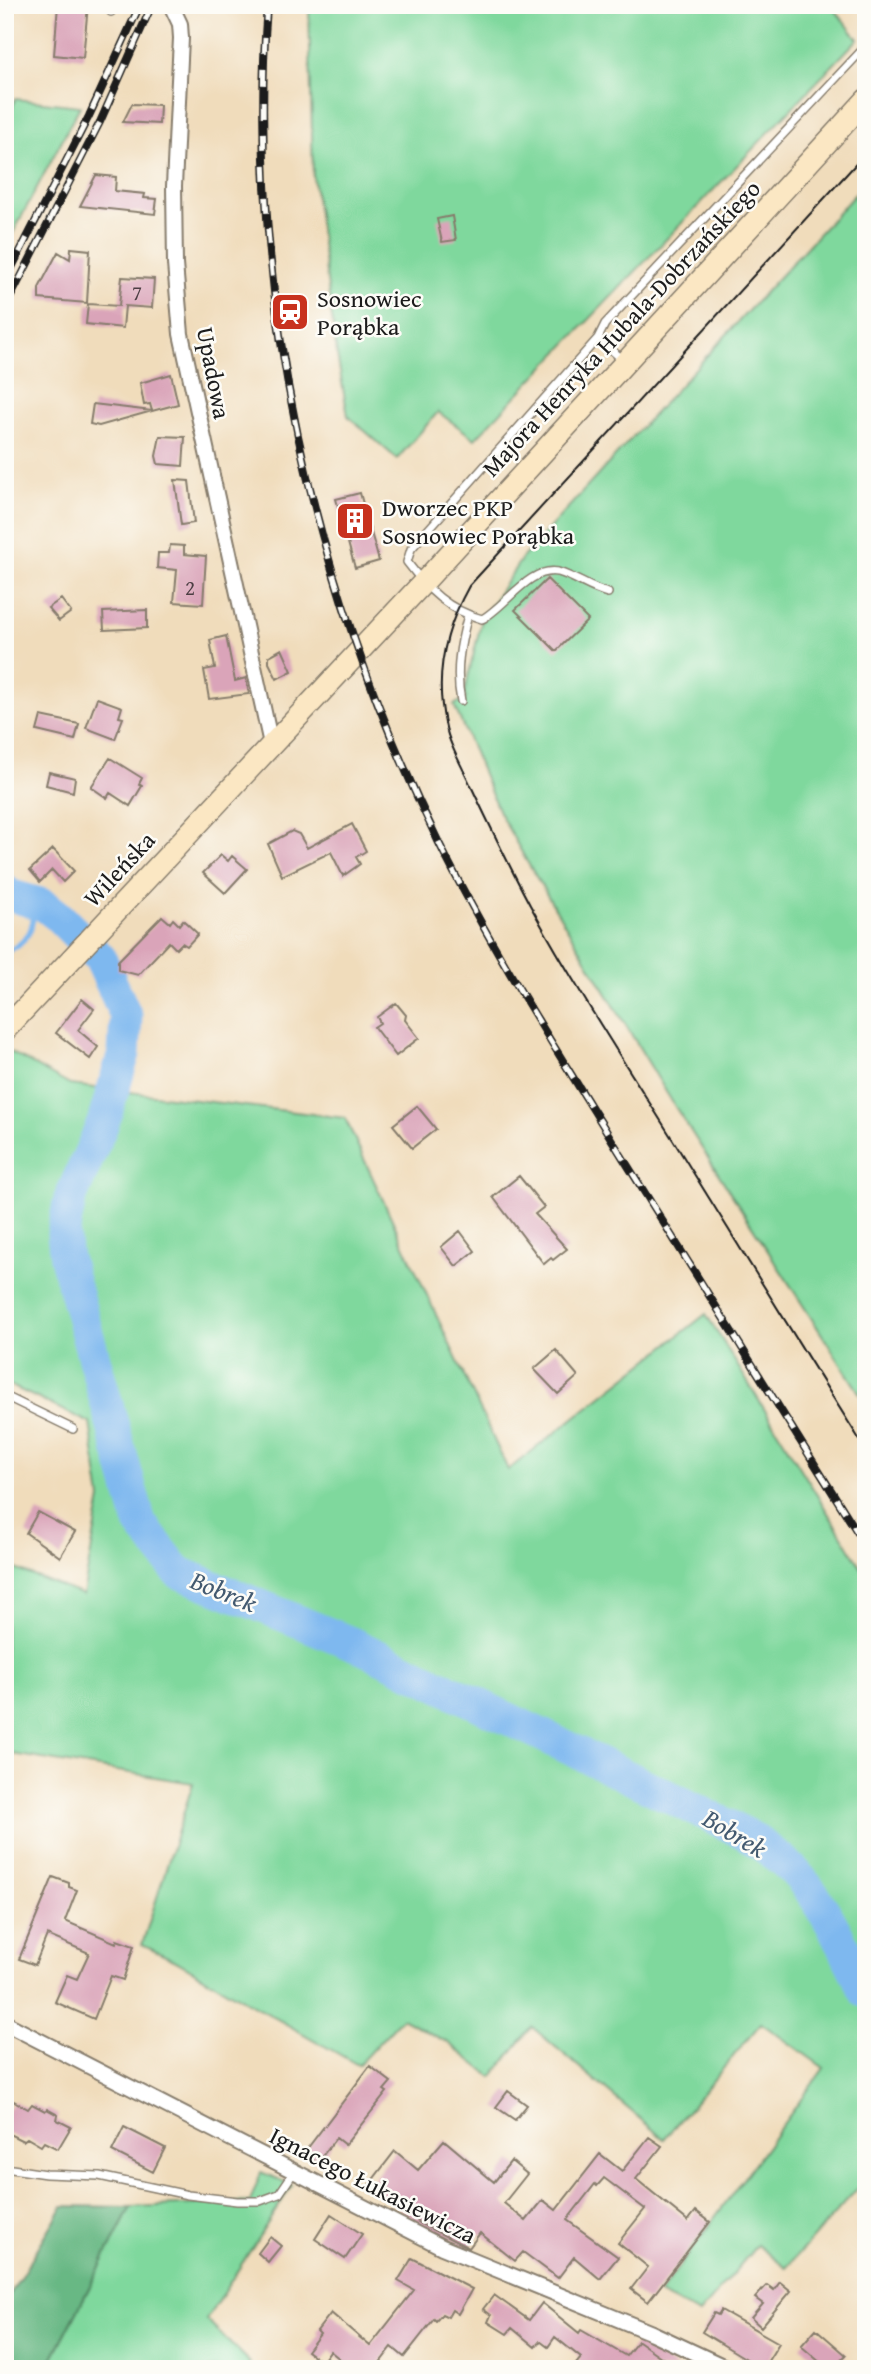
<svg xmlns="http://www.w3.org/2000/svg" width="871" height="2374" font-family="'Gentium Book Plus',serif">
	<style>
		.green { fill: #7fd89d; stroke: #4e7a5c; stroke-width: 2 }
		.forest { fill: #67b884; stroke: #426a50; stroke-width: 2 }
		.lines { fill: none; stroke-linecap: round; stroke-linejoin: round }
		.stream { stroke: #7eb8ef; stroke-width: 5 }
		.river { stroke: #7eb8ef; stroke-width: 33 }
		.building { fill: #daa4b9 }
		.lane-casing { stroke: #867c6c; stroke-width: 10 }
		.street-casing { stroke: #867c6c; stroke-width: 18 }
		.secondary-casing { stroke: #867c6c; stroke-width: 24 }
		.lane { stroke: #fff; stroke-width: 7 }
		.street { stroke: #fff; stroke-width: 14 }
		.secondary { stroke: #fbe7c3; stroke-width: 21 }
		.tram { stroke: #1c1c1c; stroke-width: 2 }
		.rail-casing { stroke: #1c1c1c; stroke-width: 8 }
		.rail { stroke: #fdfcf7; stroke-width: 5; stroke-dasharray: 16; stroke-linecap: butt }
		.labels { text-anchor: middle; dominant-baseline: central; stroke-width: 5; stroke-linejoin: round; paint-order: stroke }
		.number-label { font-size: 21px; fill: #4c3e43 }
		.poi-label { font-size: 24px; fill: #1c1c1c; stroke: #fdfcf7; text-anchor: start }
		.street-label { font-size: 24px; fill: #1c1c1c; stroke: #fdfcf7 }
		.water-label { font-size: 26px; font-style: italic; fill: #435a70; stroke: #fdfcf7 }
	</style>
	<rect width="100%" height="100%" fill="#fdfcf7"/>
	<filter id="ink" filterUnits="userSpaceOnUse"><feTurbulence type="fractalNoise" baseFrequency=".0143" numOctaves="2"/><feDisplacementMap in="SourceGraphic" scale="14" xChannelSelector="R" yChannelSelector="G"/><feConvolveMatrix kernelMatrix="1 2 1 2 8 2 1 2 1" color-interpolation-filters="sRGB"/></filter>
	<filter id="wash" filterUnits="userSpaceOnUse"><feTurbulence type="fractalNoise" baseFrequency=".00686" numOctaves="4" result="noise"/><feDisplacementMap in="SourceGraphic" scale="28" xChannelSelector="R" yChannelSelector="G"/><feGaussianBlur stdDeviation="1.57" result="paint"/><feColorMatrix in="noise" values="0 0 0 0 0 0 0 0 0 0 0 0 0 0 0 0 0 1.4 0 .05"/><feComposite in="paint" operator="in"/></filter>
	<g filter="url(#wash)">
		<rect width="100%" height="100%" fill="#f0dcbb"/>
		<path class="green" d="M309 5H831L858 39 475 439 438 412 397 459 348 416 337 355 313 177Z
			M15 99 80 106 5 248V133Z
			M866 182V1403L674 1105 526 860 499 812 454 705 466 698 464 694 482 619 522 558Z
			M7 1050 70 1085 345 1118 508 1470 706 1314 866 1575V2179L786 2268 757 2245 699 2314 659 2294 824 2068 761 2023 664 2139 532 2027 492 2077 447 2042 402 2018 358 2065 174 1960 142 1945 193 1783 5 1753V1565L83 1595 101 1499 90 1423 5 1383V1052Z
			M261 2172 292 2185 206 2320 250 2363 246 2369H47L131 2207 250 2202Z"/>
		<path class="forest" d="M63 2206 131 2207 47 2369H5V2303Z"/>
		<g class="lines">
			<path class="stream" d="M5 953C31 940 33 929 35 902"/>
			<path class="river" d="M5 891 9 895 44 905 58 916 100 958 126 1016 124 1053 103 1123 70 1199 63 1234 66 1258 140 1523 178 1572 356 1645 746 1834C765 1847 786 1861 801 1879 829 1911 846 1954 866 1992"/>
		</g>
		<g id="blocks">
			<path class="building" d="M58 5H88L83 58 54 55Z
				M132 104 160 105 159 124 123 122Z
				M96 175 116 177 115 191 145 194 144 198 157 199 155 214 80 206Z
				M452 216 456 240 442 242 437 219Z
				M71 248 90 250 87 303 39 299V288L58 252 70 259Z
				M122 277 154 279 152 308 125 306 123 328 86 324 88 304 119 306Z
				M171 374 178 404 152 411 150 404 144 405 140 383Z
				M93 404 152 411 99 426 90 424Z
				M160 436 185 437 183 466 158 464 156 456Z
				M175 480 189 481 194 523 181 525Z
				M360 493 379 561 355 568 336 499Z
				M170 545 184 546V554L206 556 203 604 174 602 177 570 157 568 158 553H169Z
				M547 579 588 620 556 651 515 610Z
				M61 599 71 612 59 621 48 608Z
				M147 610V628L104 630 103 612Z
				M226 636 235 681 246 678 249 694 209 699 204 670 215 668 210 640Z
				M282 649 292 671 277 679 269 663V656Z
				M97 698 122 707 119 717 123 718 115 739 86 728Z
				M41 716 79 724 75 740 37 731Z
				M110 758 142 778 139 784 142 786 130 806 110 793 107 798 91 787Z
				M49 772 75 778 73 792 46 785Z
				M352 824 366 851 356 857 360 864 343 876 331 852 282 876 268 844 292 831 299 834 307 848Z
				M53 849 74 871 63 882 52 870 40 882 30 870Z
				M221 855 228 861 232 856 247 869 225 893 203 873Z
				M162 916 170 923 173 919 179 925 183 920 198 934 187 946 182 943 176 949 169 942 138 975 118 970V961Z
				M82 999 94 1009 78 1030 98 1047 90 1059 56 1033Z
				M396 1003 406 1015 405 1020 419 1038 396 1056 374 1027 380 1023 377 1017Z
				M417 1106 436 1129 412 1148 393 1125Z
				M519 1176 544 1207 535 1214 567 1249 553 1260 551 1258 544 1264 493 1197Z
				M460 1231 475 1251 456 1266 441 1247Z
				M556 1350 578 1376 558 1394 534 1369Z
				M38 1512 75 1532 60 1557 26 1533Z
				M53 1877 69 1883V1887L77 1890 65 1921 116 1943 117 1940 134 1946 123 1980 111 1976 94 2019 55 2002 67 1975 77 1979 89 1953 47 1935 35 1965 19 1959Z
				M370 2066 391 2082 384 2090 387 2092 345 2145 336 2138 317 2163 304 2153Z
				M508 2091 527 2105 515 2120 496 2107Z
				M14 2101 28 2109 32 2104 45 2111 47 2109 58 2115 57 2120 71 2127 58 2149 44 2142 41 2146 27 2138 23 2141 5 2132V2117Z
				M124 2127 165 2148 153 2172 112 2151Z
				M649 2137 662 2146 636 2179 688 2221 696 2211 710 2222 648 2302 631 2289 648 2267 618 2243 645 2209 604 2178 597 2186 595 2184 567 2220 618 2257 600 2279 574 2257 558 2278 523 2252 515 2261 480 2233 469 2248 421 2224 368 2186 395 2151 418 2170 444 2140 494 2182 511 2161 527 2174 504 2203 526 2221 543 2200 556 2210 600 2154 622 2171Z
				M331 2214 362 2234 345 2259 315 2239Z
				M270 2237 281 2246 268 2262 258 2253Z
				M412 2258 472 2289 458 2314 452 2310 448 2317 442 2314 436 2321 434 2319 404 2357 392 2347 375 2369H352L330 2351 322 2362 307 2351 320 2334 317 2331 331 2313 370 2346 414 2290 398 2281Z
				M780 2282 791 2291 761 2327 751 2318 763 2304 755 2298 767 2285 774 2290Z
				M494 2295 529 2320 542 2303 579 2333 581 2330 626 2356 638 2341 678 2369H572L581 2358 555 2337 548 2347 540 2341 535 2347 512 2328 507 2334 488 2322 491 2315 483 2309Z
				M721 2310 779 2343 763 2369 702 2332 714 2313 718 2315Z
				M816 2329 846 2355 833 2369H828L801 2346Z"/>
		</g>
	</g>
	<g filter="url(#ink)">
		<use href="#blocks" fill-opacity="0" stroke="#867c6c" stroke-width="2"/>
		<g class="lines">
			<defs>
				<path id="lane" d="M111 5V12
					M598 338 411 549 407 562C428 590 448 610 482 619 505 607 530 566 558 572 576 577 590 589 608 593
					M623 360 598 338 605 324 866 46
					M461 701C455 672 460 644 468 615
					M5 1396 73 1429
					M5 2168 46 2174 99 2176 188 2195 237 2201H260L279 2194 294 2172"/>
				<path id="street" d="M171 5 180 24 181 38 174 186 175 264 181 334 271 744
					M5 2023 442 2247 652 2333 729 2369"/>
				<path id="secondary" d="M5 1030 423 583 866 100"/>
			</defs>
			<use href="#lane" class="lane-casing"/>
			<use href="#street" class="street-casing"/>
			<use href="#secondary" class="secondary-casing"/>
			<use href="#lane" class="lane"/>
			<use href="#street" class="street"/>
			<use href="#secondary" class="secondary"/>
			<path class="tram" d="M866 153 469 586C445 629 434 674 445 723 449 745 462 766 471 786 490 826 509 866 530 905 574 985 624 1062 673 1140 737 1243 801 1347 866 1450"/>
			<defs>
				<path id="rail" d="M267 5C246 292 313 586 439 843 493 952 559 1054 623 1158 704 1287 785 1417 866 1546
					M5 281 89 116 140 5
					M5 308 100 122 152 5"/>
			</defs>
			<use href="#rail" class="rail-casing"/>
			<use href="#rail" class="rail"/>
		</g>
	</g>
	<defs>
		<symbol id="station-square" viewBox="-11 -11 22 22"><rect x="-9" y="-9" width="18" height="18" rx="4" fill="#c8321e" stroke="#fdfcf7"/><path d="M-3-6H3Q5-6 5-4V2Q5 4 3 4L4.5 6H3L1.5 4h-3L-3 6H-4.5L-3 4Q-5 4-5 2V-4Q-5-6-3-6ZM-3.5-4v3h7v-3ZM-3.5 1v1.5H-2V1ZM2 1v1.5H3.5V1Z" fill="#fff"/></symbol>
		<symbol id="building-square" viewBox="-11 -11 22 22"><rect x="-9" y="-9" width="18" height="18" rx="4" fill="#c8321e" stroke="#fdfcf7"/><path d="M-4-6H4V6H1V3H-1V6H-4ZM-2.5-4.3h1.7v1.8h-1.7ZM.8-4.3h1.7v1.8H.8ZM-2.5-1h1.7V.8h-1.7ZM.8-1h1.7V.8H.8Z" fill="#fff"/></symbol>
	</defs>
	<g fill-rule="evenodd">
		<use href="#station-square" x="268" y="290" width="44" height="44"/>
		<use href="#building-square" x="333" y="499" width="44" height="44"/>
	</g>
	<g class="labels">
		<g class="number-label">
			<text x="137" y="292">7</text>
			<text x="190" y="587">2</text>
		</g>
		<g class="poi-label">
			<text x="317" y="298">Sosnowiec<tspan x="317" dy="28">Porąbka</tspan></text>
			<text x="382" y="507">Dworzec PKP<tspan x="382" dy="28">Sosnowiec Porąbka</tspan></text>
		</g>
		<g class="street-label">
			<text transform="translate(621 328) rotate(-47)">Majora Henryka Hubala-Dobrzańskiego</text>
			<text transform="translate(214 373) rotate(79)">Upadowa</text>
			<text transform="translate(119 869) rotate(-47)">Wileńska</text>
			<text transform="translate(373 2185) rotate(27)">Ignacego Łukasiewicza</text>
		</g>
		<g class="water-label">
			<text transform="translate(224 1591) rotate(22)">Bobrek</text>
			<text transform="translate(735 1833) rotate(31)">Bobrek</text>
		</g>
	</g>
	<rect width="871" height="2374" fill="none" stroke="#fdfcf7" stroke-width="28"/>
</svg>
